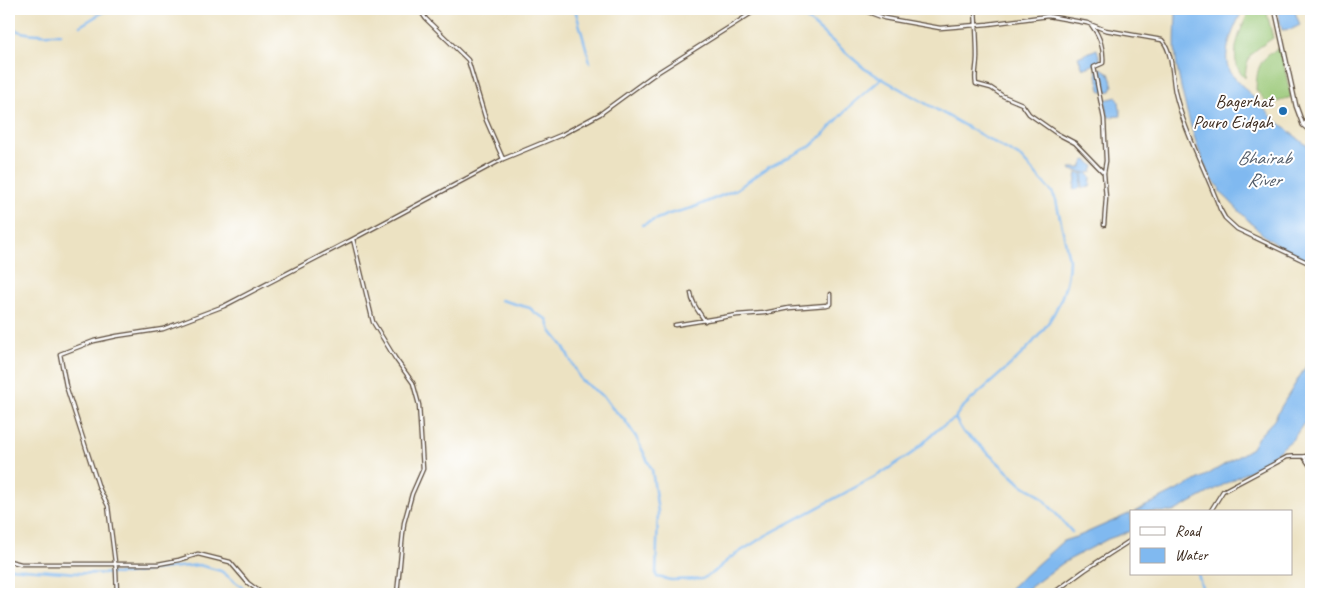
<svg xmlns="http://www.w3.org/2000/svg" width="1320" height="603" font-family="Caveat,sans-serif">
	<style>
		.green { fill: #99c776; stroke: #6a784a }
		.water { fill: #80b9f0; stroke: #5e7287 }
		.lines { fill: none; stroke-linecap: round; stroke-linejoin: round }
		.canal { stroke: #80b9f0; stroke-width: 2.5 }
		.street-casing { stroke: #564637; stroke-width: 5 }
		.secondary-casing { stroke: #564637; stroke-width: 5.5 }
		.street { stroke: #fff; stroke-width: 2.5 }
		.secondary { stroke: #fff; stroke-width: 3 }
		.poi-dot { fill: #1f6fb2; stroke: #fff; stroke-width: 2 }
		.labels { text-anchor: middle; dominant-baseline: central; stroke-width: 4; stroke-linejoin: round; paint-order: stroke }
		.poi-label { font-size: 18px; fill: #3b2a1e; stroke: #fff; text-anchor: end }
		.water-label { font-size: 19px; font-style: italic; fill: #535c68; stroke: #fff }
	</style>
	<rect width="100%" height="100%" fill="#fff"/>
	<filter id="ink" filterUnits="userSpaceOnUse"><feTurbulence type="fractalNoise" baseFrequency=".02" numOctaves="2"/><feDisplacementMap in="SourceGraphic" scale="10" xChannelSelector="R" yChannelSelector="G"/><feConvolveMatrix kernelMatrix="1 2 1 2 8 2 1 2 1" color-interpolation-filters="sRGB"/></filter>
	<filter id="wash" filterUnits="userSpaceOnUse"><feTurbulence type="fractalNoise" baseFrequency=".0096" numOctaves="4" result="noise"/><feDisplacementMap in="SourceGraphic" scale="20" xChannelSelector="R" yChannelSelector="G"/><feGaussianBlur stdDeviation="1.12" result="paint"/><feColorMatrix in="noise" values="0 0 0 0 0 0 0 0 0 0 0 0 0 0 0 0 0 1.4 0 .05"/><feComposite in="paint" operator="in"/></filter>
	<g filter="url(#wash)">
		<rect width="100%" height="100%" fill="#ece2c2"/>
		<path class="green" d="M1250 9H1266L1273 38C1253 52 1247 52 1245 78 1225 60 1241 29 1250 9Z
			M1280 47 1291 97 1269 105 1256 90C1257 66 1259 60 1280 47Z"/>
		<path class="water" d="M1176 9H1243C1235 27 1220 53 1230 73L1273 118 1311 149V263C1290 254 1269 242 1253 225 1241 214 1232 202 1220 192L1219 186C1201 177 1178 82 1176 59 1174 43 1176 25 1176 9Z
			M1277 9H1294L1300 25 1292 29 1282 30Z
			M1097 49 1101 62 1085 68H1083L1078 57Z
			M1101 68 1109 73 1113 86 1111 91 1103 92 1100 90 1096 70Z
			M1117 97 1119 102 1121 116 1108 117 1105 100Z
			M1087 160 1094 166 1092 172 1087 173 1091 177 1090 187 1082 188 1083 175 1080 188 1074 190 1077 173 1083 174 1086 173 1071 170 1070 168H1081L1084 161Z
			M1311 358V427L1304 423 1293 439 1264 463 1173 512H1134L1207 475 1252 448 1258 437 1274 420 1281 407Z
			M1131 513V531L1108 539 1063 563 1021 594H1004L1063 541 1079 536Z"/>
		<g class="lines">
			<path class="canal" d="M575 9 590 62
				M795 9 865 69 1020 157 1052 192 1056 200C1059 215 1063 230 1066 245 1066 250 1069 255 1069 260 1068 328 1005 367 961 409L956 416V420L963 432 975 441 1022 485 1037 493 1045 501 1072 532
				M80 26 108 9
				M9 27C24 36 44 34 61 34
				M642 225 669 214 692 208 735 190 769 167 811 146 827 131 849 107 882 78
				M501 300 530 308 535 313 547 319 551 331 563 346 581 380 605 398 612 408 624 419 636 437 652 470 658 512 656 575 657 577 671 580 702 579 713 573 730 558 765 536 880 474 914 452 938 429 956 418
				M9 568 78 573 127 574 159 569 199 565 221 571 251 594
				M1198 574 1204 594"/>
		</g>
	</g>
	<g filter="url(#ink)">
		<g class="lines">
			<defs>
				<path id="street" d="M419 9 426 19 468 60 486 120 503 159
					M860 9 884 18 940 28 988 24 1048 16 1087 23 1105 30 1162 40C1173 52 1172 77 1175 92 1184 131 1206 171 1220 209L1225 218 1237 229 1311 264
					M975 9C976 25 977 41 977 57 977 67 974 75 976 84L991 88 1003 96 1022 104 1029 114 1056 133 1075 143 1104 173 1106 198 1104 225
					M1092 26C1100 36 1104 50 1103 63L1094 67 1104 119 1106 161 1104 173
					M1303 125 1311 118
					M691 293C692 304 699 312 705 321
					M675 325 737 315 764 313 789 308 827 305 830 304V294
					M1304 457 1311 467
					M1210 512 1223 491 1287 457C1295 455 1305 459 1311 454
					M9 561 21 564H158L179 560 198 554 230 562 248 583 263 594
					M117 594 116 570 108 506 99 488 66 386 60 354 94 341 117 336 163 329 224 306 353 239
					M397 594 404 523 412 494 423 469 419 405 413 383 395 358 373 322 353 239 503 159 561 135 600 114 652 76 758 9
					M1052 594 1085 570 1131 540"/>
				<path id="secondary" d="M1275 9 1296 106 1303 125 1311 132"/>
			</defs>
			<use href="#street" class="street-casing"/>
			<use href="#secondary" class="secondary-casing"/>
			<use href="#street" class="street"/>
			<use href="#secondary" class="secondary"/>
		</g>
	</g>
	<circle class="poi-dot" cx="1283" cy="111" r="5"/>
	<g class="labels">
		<g class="poi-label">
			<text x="1273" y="101">Bagerhat<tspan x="1273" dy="21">Pouro Eidgah</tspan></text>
		</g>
		<g class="water-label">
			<text x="1264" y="158">Bhairab<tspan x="1264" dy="22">River</tspan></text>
		</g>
	</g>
	<rect width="1320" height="603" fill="none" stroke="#fff" stroke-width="30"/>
	<rect x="1130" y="510" width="162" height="65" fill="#ffffff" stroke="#b1aaa5"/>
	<rect x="1140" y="527" width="25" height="8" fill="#ffffff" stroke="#b1aaa5"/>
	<text x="1175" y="536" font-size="15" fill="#3b2a1e">Road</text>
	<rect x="1140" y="548" width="25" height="15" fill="#80b9f0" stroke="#b1aaa5"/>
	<text x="1175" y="560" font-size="15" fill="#3b2a1e">Water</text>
</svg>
